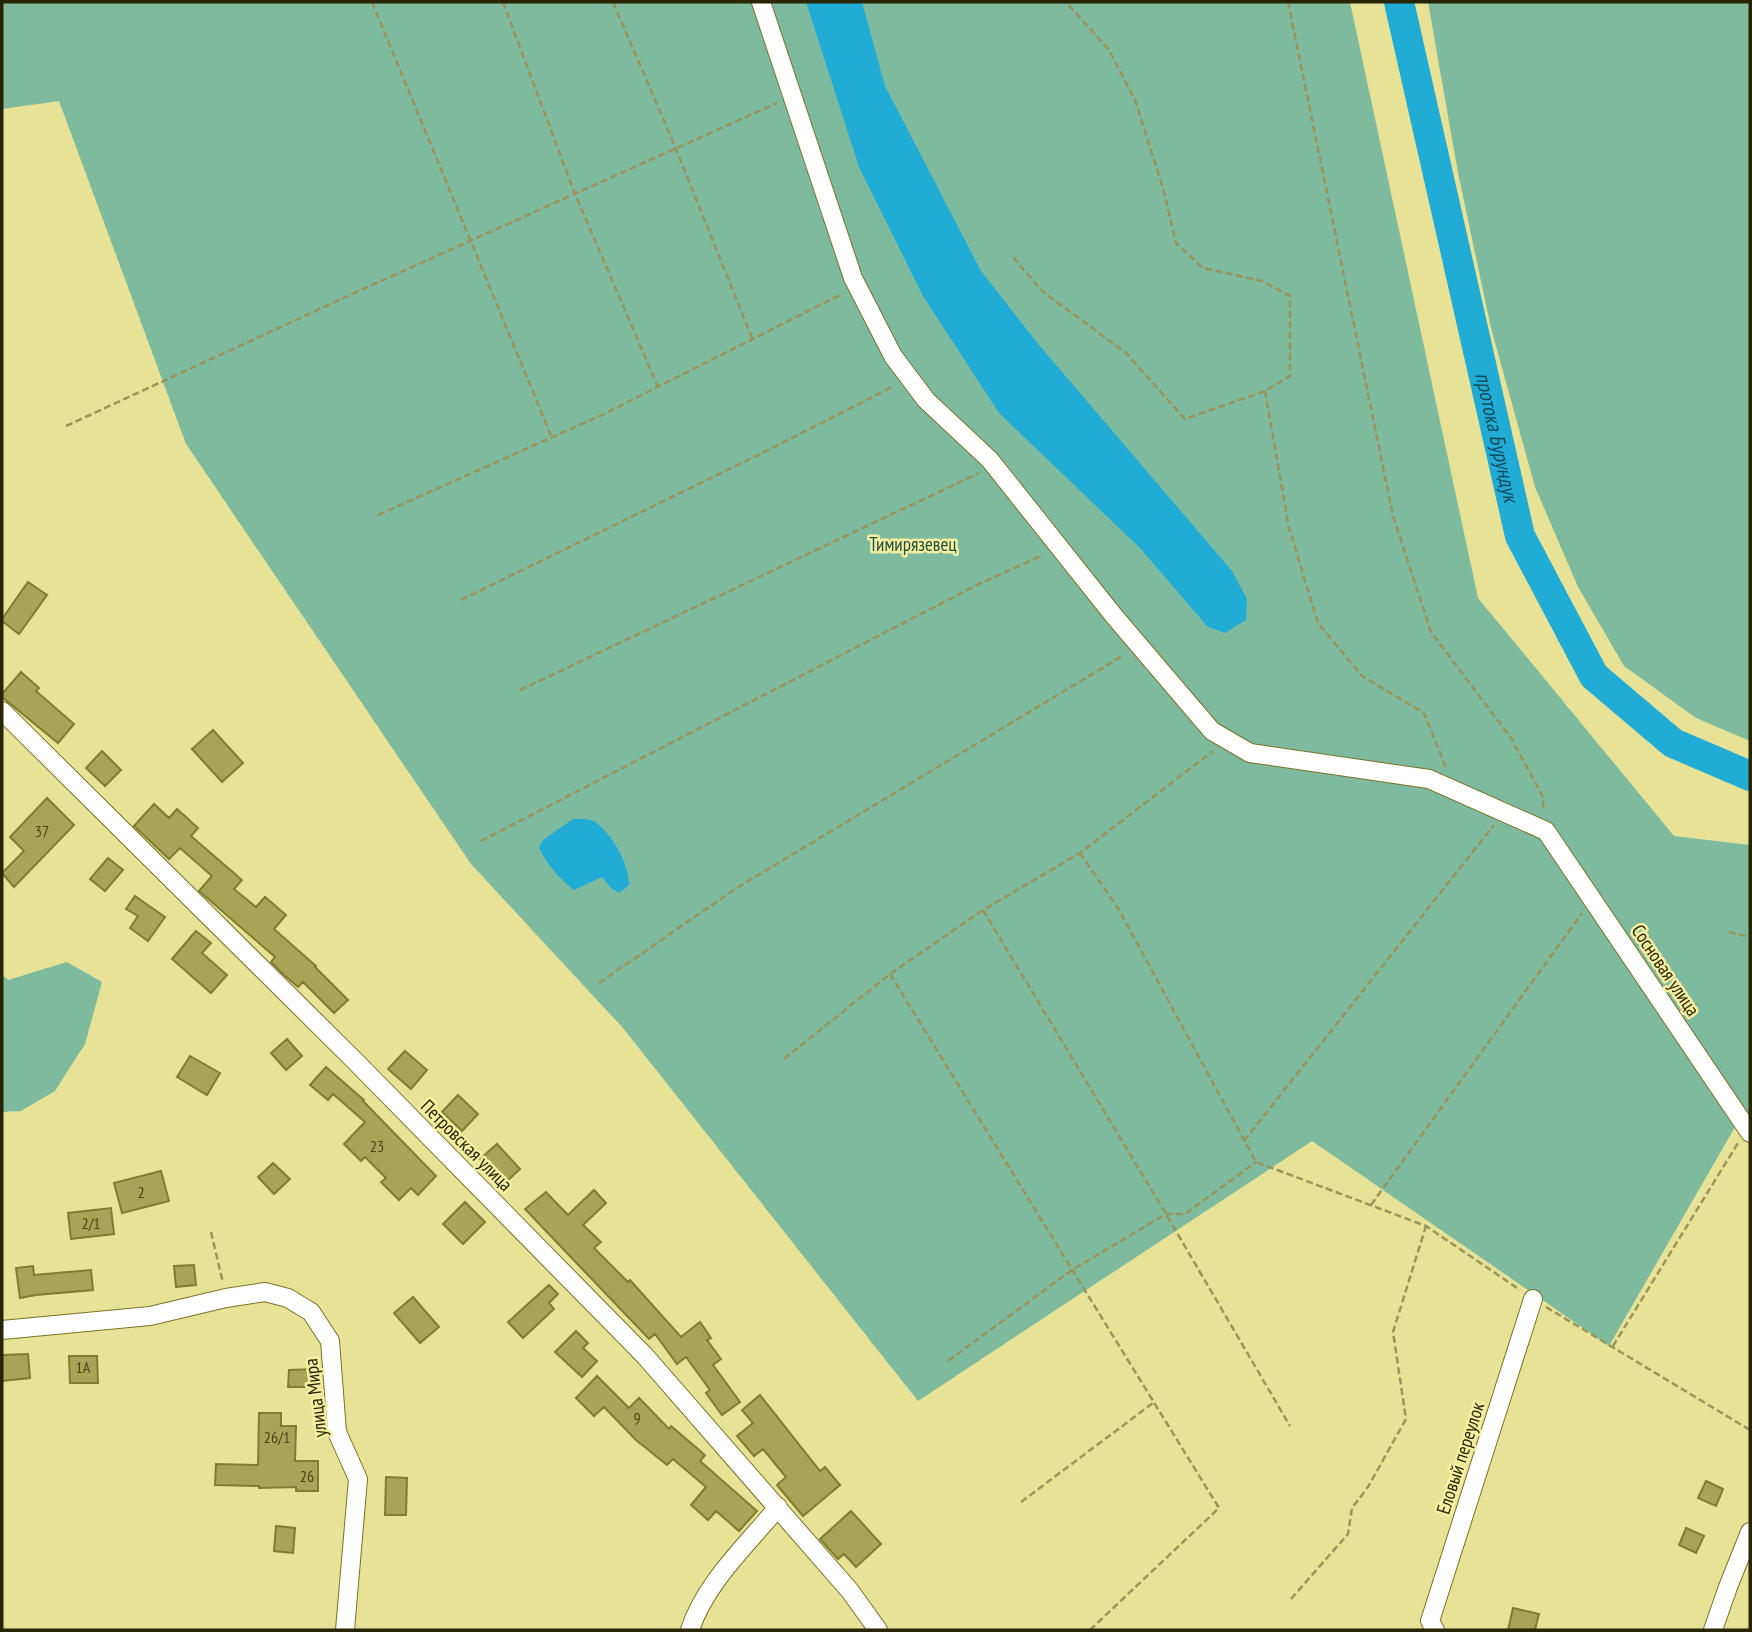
<svg xmlns="http://www.w3.org/2000/svg" width="1752" height="1632" font-family="'PT Sans Narrow',sans-serif">
	<style>
		.green { fill: #7ebb9e }
		.water { fill: #20acd5 }
		.lines { fill: none; stroke-linecap: round; stroke-linejoin: round }
		.river { stroke: #20acd5; stroke-width: 30 }
		.building { fill: #a9a358; stroke: #827b2f; stroke-width: 2 }
		.street-casing { stroke: #7a7226; stroke-width: 20 }
		.path { stroke: #99945a; stroke-width: 2.5; stroke-dasharray: 7 3.5; stroke-linecap: butt }
		.street { stroke: #fff; stroke-width: 18 }
		.labels { text-anchor: middle; dominant-baseline: central; stroke-width: 5; stroke-linejoin: round; paint-order: stroke }
		.number-label { font-size: 16px; fill: #48441a }
		.park-label { font-size: 19px; fill: #204f3c; stroke: #f6efa2 }
		.street-label { font-size: 19px; fill: #282505; stroke: #f6efa2 }
		.water-label { font-size: 21px; font-style: italic; fill: #13485a; stroke: #f6efa2 }
	</style>
	<rect width="100%" height="100%" fill="#e8e296"/>
	<path class="green" d="M2 2H1350L1478 598 1674 836 1750 845V1136L1735 1127 1609 1346 1312 1141 918 1401 623 1028 471 864 186 444 59 101 2 109Z
		M1428 2H1750V741L1696 718 1624 666 1578 587 1535 487 1491 328 1458 173Z
		M67 962 102 982 85 1044 55 1091 21 1111 2 1112V975L8 980Z"/>
	<path class="water" d="M806 2H862L885 86 981 271 1039 345 1232 571 1247 599 1246 620 1225 633 1208 627 1140 548 999 413 923 296 859 167Z
		M573 819C580 819 589 818 595 822 613 835 629 864 629 885L619 893 611 888 602 877 574 890C561 880 545 863 539 847L543 840Z"/>
	<g class="lines">
		<path class="river" id="s1" d="M1399 2 1520 536 1594 676 1673 743 1750 776"/>
	</g>
	<path class="building" d="M28 582 47 595 19 634 2 621V619Z
		M21 672 39 688 36 691 74 724 58 743 2 697V694Z
		M213 730 243 763 222 782 192 749Z
		M102 751 121 770 105 786 86 768Z
		M47 798 74 825 14 887 2 873 24 851 10 837Z
		M154 804 169 818 177 809 198 828 191 836 242 880 234 889 256 907 265 897 286 915 274 929 316 966 315 967 348 1000 334 1013 303 982 298 987 284 975 271 962 275 957 199 891 212 876 180 848 169 859 134 826Z
		M108 858 123 870 105 891 90 879Z
		M135 896 165 917 148 941 130 928 138 916 126 909Z
		M196 931 211 943 202 953 227 975 211 993 172 959Z
		M287 1039 302 1056 286 1070 271 1053Z
		M405 1051 427 1070 411 1089 388 1069Z
		M190 1056 220 1073 207 1095 177 1077Z
		M326 1067 364 1100 363 1101 436 1176 418 1195 411 1188 399 1200 381 1182 386 1178 365 1157 361 1161 344 1144 365 1122 333 1094 328 1100 310 1085Z
		M458 1095 478 1114 462 1131 442 1112Z
		M497 1144 520 1169 504 1184 480 1159Z
		M273 1163 290 1179 274 1194 258 1177Z
		M161 1171 169 1201 122 1213 114 1183Z
		M594 1190 606 1203 583 1225 601 1242 594 1248 628 1282 630 1280 681 1337 700 1322 711 1338 707 1340 721 1359 713 1365 740 1402 722 1415 706 1393 710 1390 686 1357 677 1364 655 1334 649 1339 525 1209 546 1192 568 1215Z
		M465 1202 485 1222 463 1244 443 1224Z
		M111 1208 114 1234 71 1239 68 1213Z
		M194 1265 196 1285 176 1287 174 1266Z
		M33 1266 34 1275 91 1270 93 1290 36 1295 20 1298 16 1268Z
		M549 1285 558 1294 549 1303 554 1309 523 1338 508 1322Z
		M413 1297 439 1327 420 1343 394 1313Z
		M576 1331 588 1343 583 1348 597 1361 582 1377 555 1352Z
		M28 1354 30 1378 2 1381V1355Z
		M69 1356H97L98 1383H70Z
		M316 1369V1387H288L289 1370Z
		M597 1376 629 1408 639 1398 669 1429 671 1426 705 1455 700 1461 757 1511 739 1531 716 1511 708 1520 691 1505 706 1487 673 1459 667 1465 636 1440 604 1407 594 1416 576 1398Z
		M760 1395 820 1471 825 1467 840 1485 803 1516 777 1485 786 1477 763 1449 754 1456 737 1436 753 1423 742 1410Z
		M259 1413H281V1426H296L295 1461H318V1491H296V1487L259 1488V1486L215 1485 216 1464 258 1465Z
		M386 1477 407 1478 406 1515H385Z
		M1706 1481 1723 1489 1716 1506 1698 1498Z
		M851 1511 881 1544 856 1567 844 1554 838 1559 820 1539Z
		M276 1526 295 1528 293 1553 274 1551Z
		M1686 1528 1704 1536 1696 1553 1679 1545Z
		M1513 1608 1539 1614 1535 1630H1508Z"/>
	<g class="lines">
		<defs>
			<path id="street" d="M761 2 853 278 893 356 926 400 990 460 1114 616 1212 731 1250 753 1429 779 1546 831 1750 1133
				M2 711 354 1060 645 1356 850 1591 878 1630
				M2 1330 150 1316 226 1298 265 1292 288 1298 311 1312 330 1341 337 1432 358 1479 345 1630
				M690 1630C705 1583 747 1545 778 1507
				M1435 1630 1430 1621 1533 1299
				M1713 1630 1728 1587 1750 1532"/>
		</defs>
		<use href="#street" class="street-casing"/>
		<path class="path" d="M372 2 552 438
			M503 2 575 194 658 387
			M613 2 676 149 752 338
			M1288 2 1393 516 1431 632 1511 738 1542 795 1544 812
			M1013 257 1042 291 1126 353 1185 419 1265 391 1290 376V296L1262 281 1203 268 1176 243 1163 188 1135 100 1109 50 1066 2
			M1265 391 1289 528 1318 623 1362 676 1424 713 1446 768
			M66 426 363 289 777 103
			M378 515 602 415 842 294
			M461 600 762 453 894 386
			M520 690 979 473
			M481 841 979 584 1043 555
			M1080 853 1119 910 1256 1162 1426 1226 1520 1290
			M983 910 1166 1214 1290 1426
			M1729 932 1750 937
			M890 974 1219 1508 1091 1629
			M599 983 735 889 1124 655
			M784 1059 890 974 983 910 1080 853 1213 751
			M1244 1141 1494 825
			M1371 1205 1582 913
			M211 1232 223 1283
			M1546 1307 1750 1430
			M1613 1346 1738 1143
			M948 1361 1072 1270 1166 1214H1185L1256 1162
			M1021 1502 1153 1403
			M1291 1599 1348 1534 1352 1508 1368 1487 1406 1419 1393 1332 1426 1226"/>
		<use href="#street" class="street"/>
	</g>
	<g class="labels">
		<g class="number-label">
			<text x="42" y="831">37</text>
			<text x="377" y="1146">23</text>
			<text x="141" y="1192">2</text>
			<text x="91" y="1223">2/1</text>
			<text x="83" y="1367">1А</text>
			<text x="637" y="1418">9</text>
			<text x="277" y="1437">26/1</text>
			<text x="307" y="1476">26</text>
		</g>
		<g class="park-label">
			<text x="913" y="544">Тимирязевец</text>
		</g>
		<g class="street-label">
			<text transform="translate(1666 970) rotate(56)">Сосновая улица</text>
			<text transform="translate(467 1145) rotate(45)">Петровская улица</text>
			<text transform="translate(315 1398) rotate(-97)">улица Мира</text>
			<text transform="translate(1460 1458) rotate(-72)">Еловый переулок</text>
		</g>
		<g class="water-label">
			<text stroke="none"><textPath href="#s1" startOffset="446">протока Бурундук</textPath></text>
		</g>
	</g>
	<rect width="1752" height="1632" fill="none" stroke="#282505" stroke-width="7"/>
</svg>
